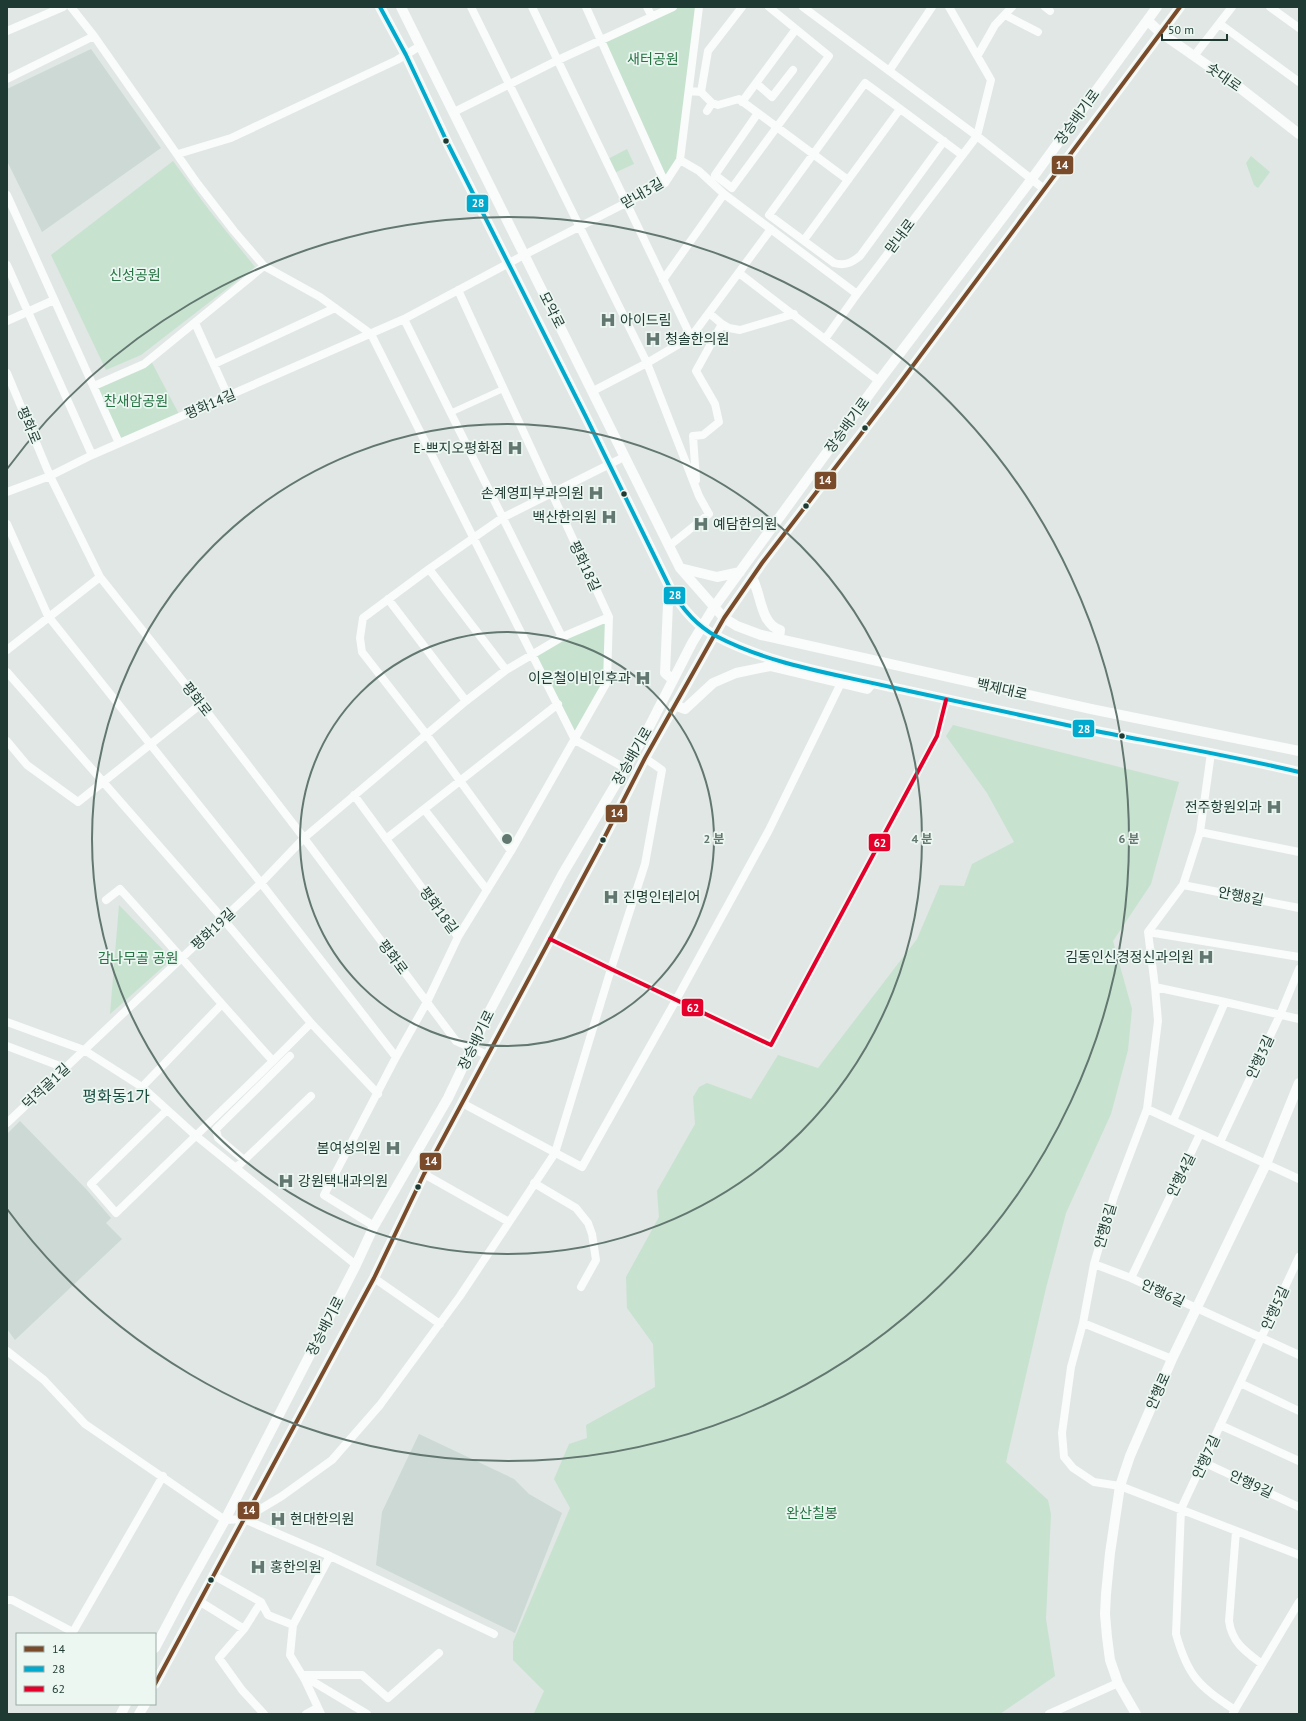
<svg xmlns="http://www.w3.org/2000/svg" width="1306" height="1721" font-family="'PT Sans','Noto Sans KR',sans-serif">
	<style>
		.built { fill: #cdd9d4 }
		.green { fill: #c8e2d0 }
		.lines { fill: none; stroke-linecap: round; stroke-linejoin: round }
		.pedestrian { stroke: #fafbfb; stroke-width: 6 }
		.minor { stroke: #fafbfb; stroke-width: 8 }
		.tertiary { stroke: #fafbfb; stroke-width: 10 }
		.bus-1-casing { stroke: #edf7f2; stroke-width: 7 }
		.bus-2-casing { stroke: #edf7f2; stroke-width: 7 }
		.bus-3-casing { stroke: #edf7f2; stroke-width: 7 }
		.bus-1 { stroke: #7a4b2a; stroke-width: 4 }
		.bus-2 { stroke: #00a9ce; stroke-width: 4 }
		.bus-3 { stroke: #e4002b; stroke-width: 4 }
		.ring { fill: none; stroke: #627770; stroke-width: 2 }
		.bus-dot { fill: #1e3a32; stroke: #edf7f2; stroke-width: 1.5 }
		.labels { text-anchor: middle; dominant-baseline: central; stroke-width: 3.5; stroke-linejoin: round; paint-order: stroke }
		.park-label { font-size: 14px; fill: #267344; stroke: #edf7f2 }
		.street-label { font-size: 14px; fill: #1e3a32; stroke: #edf7f2 }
		.poi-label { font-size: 14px; fill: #1e3a32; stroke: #edf7f2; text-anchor: start }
		.quarter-label { font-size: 16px; fill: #194d40; stroke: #edf7f2 }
		.centre { fill: #627770; stroke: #edf7f2; stroke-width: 2 }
		.ring-label { font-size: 12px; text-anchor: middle; font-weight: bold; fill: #627770; stroke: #edf7f2; stroke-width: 3.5; stroke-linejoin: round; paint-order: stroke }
		.line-badge { stroke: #edf7f2; stroke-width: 1.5 }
		.badge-label { font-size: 11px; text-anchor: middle; font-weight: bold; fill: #fff }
	</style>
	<rect width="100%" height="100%" fill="#e0e7e4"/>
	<path class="built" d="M91 49 161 148 42 232 7 161V89Z
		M20 1121 86 1189 111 1218 106 1223 122 1239 15 1340 7 1329V1134Z
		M419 1434 514 1479 529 1494 562 1513 515 1633 376 1565 382 1512Z"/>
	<path class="green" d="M673 7H699L680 160 665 183 601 40Z
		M627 149 634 164 612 174 606 160Z
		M1251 156 1270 172 1258 188 1254 185 1246 163Z
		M173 161 209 210 255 267 141 355 106 370 51 255Z
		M150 359 180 416 119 443 94 386Z
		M609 617 607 682 575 740 533 655Z
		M953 725 1179 782 1151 884 1113 941 1132 1009 1128 1050 1111 1114 1066 1213 1046 1288 1006 1462 1048 1500 1051 1514 1046 1619 1055 1676 1000 1714H530L534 1713 544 1691 513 1660V1642L570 1508 554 1479 569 1444 587 1438 586 1425 655 1387 653 1344 627 1308 626 1277 659 1217 657 1191 695 1124 693 1097 699 1087 707 1083 751 1099 778 1055 818 1068 917 939 940 885 964 886 972 864 1014 842 987 793 946 736Z
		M119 905 172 959 110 1014Z"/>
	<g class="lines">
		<path class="pedestrian" d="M450 413 503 389"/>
		<path class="minor" d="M71 7 94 36 197 183 234 231 264 266 320 297 371 334 575 740 625 768
			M471 7 647 363 699 496 709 514 669 546
			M532 7 691 337
			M586 7 665 183
			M647 7 652 17
			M803 7 977 136 1044 189
			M1045 7 1050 11
			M1270 7 1299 28
			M1005 15 1038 32
			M1220 24 1299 82
			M7 31 63 7
			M978 55 995 25 1012 7
			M1194 56 1232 7
			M889 71 932 7
			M7 79 94 36
			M756 83 772 97 793 70
			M689 91 701 92 712 103 718 105 739 99 848 180
			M701 92 708 51 742 7
			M742 102 796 29
			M707 111 712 103
			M454 112 558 60 673 7
			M758 113 715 175 732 188 829 56 769 7
			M944 141 860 256C851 263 845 266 834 263L769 215 865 83C898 107 930 131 962 155
			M178 154 231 138 397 60 420 46
			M680 160 699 171 724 194 857 294
			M7 195 119 443
			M804 240 900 109
			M7 265 92 455
			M739 273 879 381
			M663 280 724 194
			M404 319 562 637
			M7 321 54 300
			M195 323 228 396
			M722 324 729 328 740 330 794 314
			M825 339 857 294 977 136 991 80 949 7
			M214 364 335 308
			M7 373 50 476 100 577 201 704 304 838 456 1041 487 1055
			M94 386 144 364 264 266
			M593 391 647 363 691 337 771 229
			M696 480 693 436 703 435 719 422 715 404 696 371 722 324 709 313
			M7 492 50 476 92 455 404 319 524 255 665 183 680 160 699 7
			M7 524 48 616 261 883 396 1057
			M429 569 506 670
			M388 599 466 701
			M7 650 100 577
			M7 672 223 919 311 1023 378 1094
			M7 741 27 765 78 802 201 704
			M1211 753 1200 832 1183 885 1148 932 1155 987 1158 1021 1147 1109 1114 1196 1094 1264 1083 1323 1071 1367 1062 1433 1064 1457 1073 1468 1094 1482 1120 1486 1299 1555
			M354 795 458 937
			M424 809 487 890
			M1200 832 1299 852
			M386 839 558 704
			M511 851 426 734 362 652 360 638 363 618 429 569 502 518 624 457
			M1183 885 1299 908
			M106 900 120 889C172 946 222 1005 273 1061
			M1148 932 1299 957
			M550 939 611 969 771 1045 937 736 946 700
			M1155 987 1225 1002 1299 1019
			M7 1022 84 1050 142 1087 195 1135 356 1265
			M7 1046 65 1068
			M142 1087 221 1005
			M462 1103 582 1167 676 1000 769 830 841 683
			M1147 1109 1299 1179
			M167 1110 91 1184 116 1213 273 1061 311 1023
			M1173 1121 1225 1002
			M7 1123 261 883 304 838 466 701 506 670 562 637 609 617
			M1220 1142 1280 1015 1299 969
			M244 1160 218 1138 216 1129 290 1056
			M236 1168 311 1096
			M424 1174 509 1222
			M534 1183 576 1208 588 1223 592 1234 596 1260 581 1287
			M374 1226 324 1195 396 1057 427 1002 458 937 511 851 607 682 609 617 458 290
			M1094 1264 1131 1278 1299 1355
			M374 1278 440 1324
			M1131 1278 1200 1134
			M1083 1323 1172 1359
			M7 1351 44 1380 85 1424 225 1520 244 1519 330 1556 494 1634
			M1240 1383 1299 1411
			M1220 1425 1299 1461
			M1203 1462 1299 1507
			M244 1519 282 1496 332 1460 380 1405 460 1296 555 1153 611 969 645 864 662 770 645 758
			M1236 1531 1229 1621C1232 1643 1246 1652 1262 1664
			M213 1575 261 1602 268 1615 293 1625 290 1655 305 1680 321 1714
			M7 1600H12L73 1632 163 1476
			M199 1601 244 1629 219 1658 242 1690 264 1714
			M293 1625 330 1556
			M244 1629 261 1602
			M1235 1710C1199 1686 1188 1677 1176 1634L1181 1509 1299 1257
			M1233 1713 1299 1602
			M306 1714 317 1708
			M367 1714 302 1675H362L388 1698 439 1653
			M1049 1714 1118 1683"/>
		<path class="tertiary" d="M380 7 406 55 448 144 585 415 670 588C681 607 695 625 716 636 771 665 835 674 895 688 959 702 1022 716 1085 729 1157 743 1228 755 1299 772
			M401 7 680 568 724 618 737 626 761 635 1091 709 1299 751
			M1148 21 1161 33 1240 88 1299 134
			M680 568 717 577 740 572
			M752 578C761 592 760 624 780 630L779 639
			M673 680 665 673 668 604 675 597
			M674 705 685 709 713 683 736 673 770 666 867 689 872 683
			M155 1648 183 1595 225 1520 356 1265 374 1226 448 1098 488 1014 562 875 646 733 692 643 714 607 879 381 1031 180 1157 7
			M155 1684 374 1278 424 1174 599 848 645 758 724 618 762 563 897 387 1180 7
			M121 1714 126 1704
			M139 1714 145 1704
			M1136 1714 1118 1683 1110 1660 1107 1637 1105 1614 1106 1594 1110 1553 1120 1486 1130 1456 1172 1359 1266 1164 1299 1083"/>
		<defs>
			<path id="bus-1" d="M155 1684 374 1278 424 1174 599 848 645 758 724 618 762 563 897 387 1180 7"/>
			<path id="bus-2" d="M380 7 406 55 448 144 585 415 670 588C681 607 695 625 716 636 771 665 835 674 895 688 959 702 1022 716 1085 729 1157 743 1228 755 1299 772"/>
			<path id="bus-3" d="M550 939 611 969 771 1045 937 736 946 700"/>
		</defs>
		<use href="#bus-1" class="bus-1-casing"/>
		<use href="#bus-2" class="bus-2-casing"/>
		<use href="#bus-3" class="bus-3-casing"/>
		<use href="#bus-1" class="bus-1"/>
		<use href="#bus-2" class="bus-2"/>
		<use href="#bus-3" class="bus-3"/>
	</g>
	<g class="ring">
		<circle cx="507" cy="839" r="207"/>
		<circle cx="507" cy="839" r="415"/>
		<path d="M7 469A622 622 0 1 1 7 1209"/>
	</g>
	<defs>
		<symbol id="hospital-bare" viewBox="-9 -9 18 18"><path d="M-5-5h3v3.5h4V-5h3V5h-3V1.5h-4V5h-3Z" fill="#627770" stroke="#edf7f2" stroke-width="2.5" paint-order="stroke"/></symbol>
	</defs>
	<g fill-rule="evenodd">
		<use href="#hospital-bare" x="597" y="309" width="22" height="22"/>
		<use href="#hospital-bare" x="642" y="328" width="22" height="22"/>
		<use href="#hospital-bare" x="504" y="437" width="22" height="22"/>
		<use href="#hospital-bare" x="585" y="482" width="22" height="22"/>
		<use href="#hospital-bare" x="598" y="506" width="22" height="22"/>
		<use href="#hospital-bare" x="690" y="513" width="22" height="22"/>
		<use href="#hospital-bare" x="632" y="667" width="22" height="22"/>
		<use href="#hospital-bare" x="1263" y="796" width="22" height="22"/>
		<use href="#hospital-bare" x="600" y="886" width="22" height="22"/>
		<use href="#hospital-bare" x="1195" y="946" width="22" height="22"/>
		<use href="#hospital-bare" x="382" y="1137" width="22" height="22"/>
		<use href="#hospital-bare" x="275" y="1170" width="22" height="22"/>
		<use href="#hospital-bare" x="267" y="1508" width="22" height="22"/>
		<use href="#hospital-bare" x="247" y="1556" width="22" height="22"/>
	</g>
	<g class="bus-dot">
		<circle cx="446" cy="141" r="3.5"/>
		<circle cx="865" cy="428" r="3.5"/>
		<circle cx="624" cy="494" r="3.5"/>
		<circle cx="806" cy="506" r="3.5"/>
		<circle cx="1122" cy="736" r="3.5"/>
		<circle cx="603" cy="840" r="3.5"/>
		<circle cx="418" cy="1187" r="3.5"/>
		<circle cx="211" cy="1580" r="3.5"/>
	</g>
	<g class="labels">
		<g class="park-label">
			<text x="653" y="59">새터공원</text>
			<text x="135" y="275">신성공원</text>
			<text x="136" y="401">찬새암공원</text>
			<text x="138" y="958">감나무골 공원</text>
			<text x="812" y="1513">완산칠봉</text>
		</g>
		<g class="street-label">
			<text transform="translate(1224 77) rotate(35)">솟대로</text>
			<text transform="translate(1077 117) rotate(-54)">장승배기로</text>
			<text transform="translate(642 193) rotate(-30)">맏내3길</text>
			<text transform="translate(900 236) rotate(-53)">맏내로</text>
			<text transform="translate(552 310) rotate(63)">모악로</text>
			<text transform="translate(210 404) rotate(-23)">평화14길</text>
			<text transform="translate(29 425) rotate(67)">평화로</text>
			<text transform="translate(847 425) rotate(-54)">장승배기로</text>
			<text transform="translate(585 566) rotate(65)">평화18길</text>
			<text transform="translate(1002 689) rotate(13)">백제대로</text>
			<text transform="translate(197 699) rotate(52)">평화로</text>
			<text transform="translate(632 756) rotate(-60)">장승배기로</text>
			<text transform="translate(1241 896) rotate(11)">안행8길</text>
			<text transform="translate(439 910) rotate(54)">평화18길</text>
			<text transform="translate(213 929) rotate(-43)">평화19길</text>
			<text transform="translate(393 957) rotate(53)">평화로</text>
			<text transform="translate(476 1040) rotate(-64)">장승배기로</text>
			<text transform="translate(1260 1057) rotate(-65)">안행3길</text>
			<text transform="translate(46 1086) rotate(-43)">덕적골1길</text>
			<text transform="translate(1181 1175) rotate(-64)">안행4길</text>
			<text transform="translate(1105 1226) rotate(-74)">안행8길</text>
			<text transform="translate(1163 1293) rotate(25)">안행6길</text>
			<text transform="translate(1275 1308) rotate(-65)">안행5길</text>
			<text transform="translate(325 1326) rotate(-63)">장승배기로</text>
			<text transform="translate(1158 1391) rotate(-66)">안행로</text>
			<text transform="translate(1206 1457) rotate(-65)">안행7길</text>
			<text transform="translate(1251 1484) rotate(25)">안행9길</text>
		</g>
		<g class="poi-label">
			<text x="620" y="320">아이드림</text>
			<text x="665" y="339">청솔한의원</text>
			<text x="503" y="448" text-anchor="end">E-쁘지오평화점</text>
			<text x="584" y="493" text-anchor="end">손계영피부과의원</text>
			<text x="597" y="517" text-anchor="end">백산한의원</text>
			<text x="713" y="524">예담한의원</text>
			<text x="631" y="678" text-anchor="end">이은철이비인후과</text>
			<text x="1262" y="807" text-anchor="end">전주항원외과</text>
			<text x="623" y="897">진명인테리어</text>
			<text x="1194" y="957" text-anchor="end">김동인신경정신과의원</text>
			<text x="381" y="1148" text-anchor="end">봄여성의원</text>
			<text x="298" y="1181">강원택내과의원</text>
			<text x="290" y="1519">현대한의원</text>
			<text x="270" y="1567">홍한의원</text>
		</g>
		<g class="quarter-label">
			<text x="116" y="1096">평화동1가</text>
		</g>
	</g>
	<circle cx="507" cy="839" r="6" class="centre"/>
	<g class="ring-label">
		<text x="714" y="843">2 분</text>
		<text x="922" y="843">4 분</text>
		<text x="1129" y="843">6 분</text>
	</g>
	<g class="line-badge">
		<rect x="1051" y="155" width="23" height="20" rx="4" fill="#7a4b2a"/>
		<rect x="466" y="194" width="23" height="19" rx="4" fill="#00a9ce"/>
		<rect x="814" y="471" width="23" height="19" rx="4" fill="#7a4b2a"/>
		<rect x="663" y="586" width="23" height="19" rx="4" fill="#00a9ce"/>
		<rect x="1072" y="719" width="23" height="19" rx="4" fill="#00a9ce"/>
		<rect x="605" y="804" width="23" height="19" rx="4" fill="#7a4b2a"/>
		<rect x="868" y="833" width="23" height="19" rx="4" fill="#e4002b"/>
		<rect x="681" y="998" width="23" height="19" rx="4" fill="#e4002b"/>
		<rect x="419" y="1152" width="23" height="19" rx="4" fill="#7a4b2a"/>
		<rect x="237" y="1501" width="23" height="19" rx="4" fill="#7a4b2a"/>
	</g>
	<g class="badge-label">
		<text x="1062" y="169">14</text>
		<text x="478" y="207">28</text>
		<text x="825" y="484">14</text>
		<text x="675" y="599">28</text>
		<text x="1084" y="733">28</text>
		<text x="617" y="817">14</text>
		<text x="880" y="847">62</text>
		<text x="693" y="1012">62</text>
		<text x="431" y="1165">14</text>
		<text x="249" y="1514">14</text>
	</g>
	<rect width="1306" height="1721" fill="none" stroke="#1e3a32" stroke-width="16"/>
	<rect x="16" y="1633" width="140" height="72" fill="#edf7f2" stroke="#9aaba5"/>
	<rect x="24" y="1646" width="20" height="6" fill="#7a4b2a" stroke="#9aaba5"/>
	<text x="52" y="1653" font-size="12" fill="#1e3a32">14</text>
	<rect x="24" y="1666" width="20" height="6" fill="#00a9ce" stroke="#9aaba5"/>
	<text x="52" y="1673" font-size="12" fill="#1e3a32">28</text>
	<rect x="24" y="1686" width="20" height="6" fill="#e4002b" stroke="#9aaba5"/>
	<text x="52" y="1693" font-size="12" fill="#1e3a32">62</text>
	<path d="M1162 34v6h65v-6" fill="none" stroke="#1e3a32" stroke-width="2"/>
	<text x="1168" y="34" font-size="12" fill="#1e3a32" stroke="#edf7f2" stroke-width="3" paint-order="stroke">50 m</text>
</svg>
